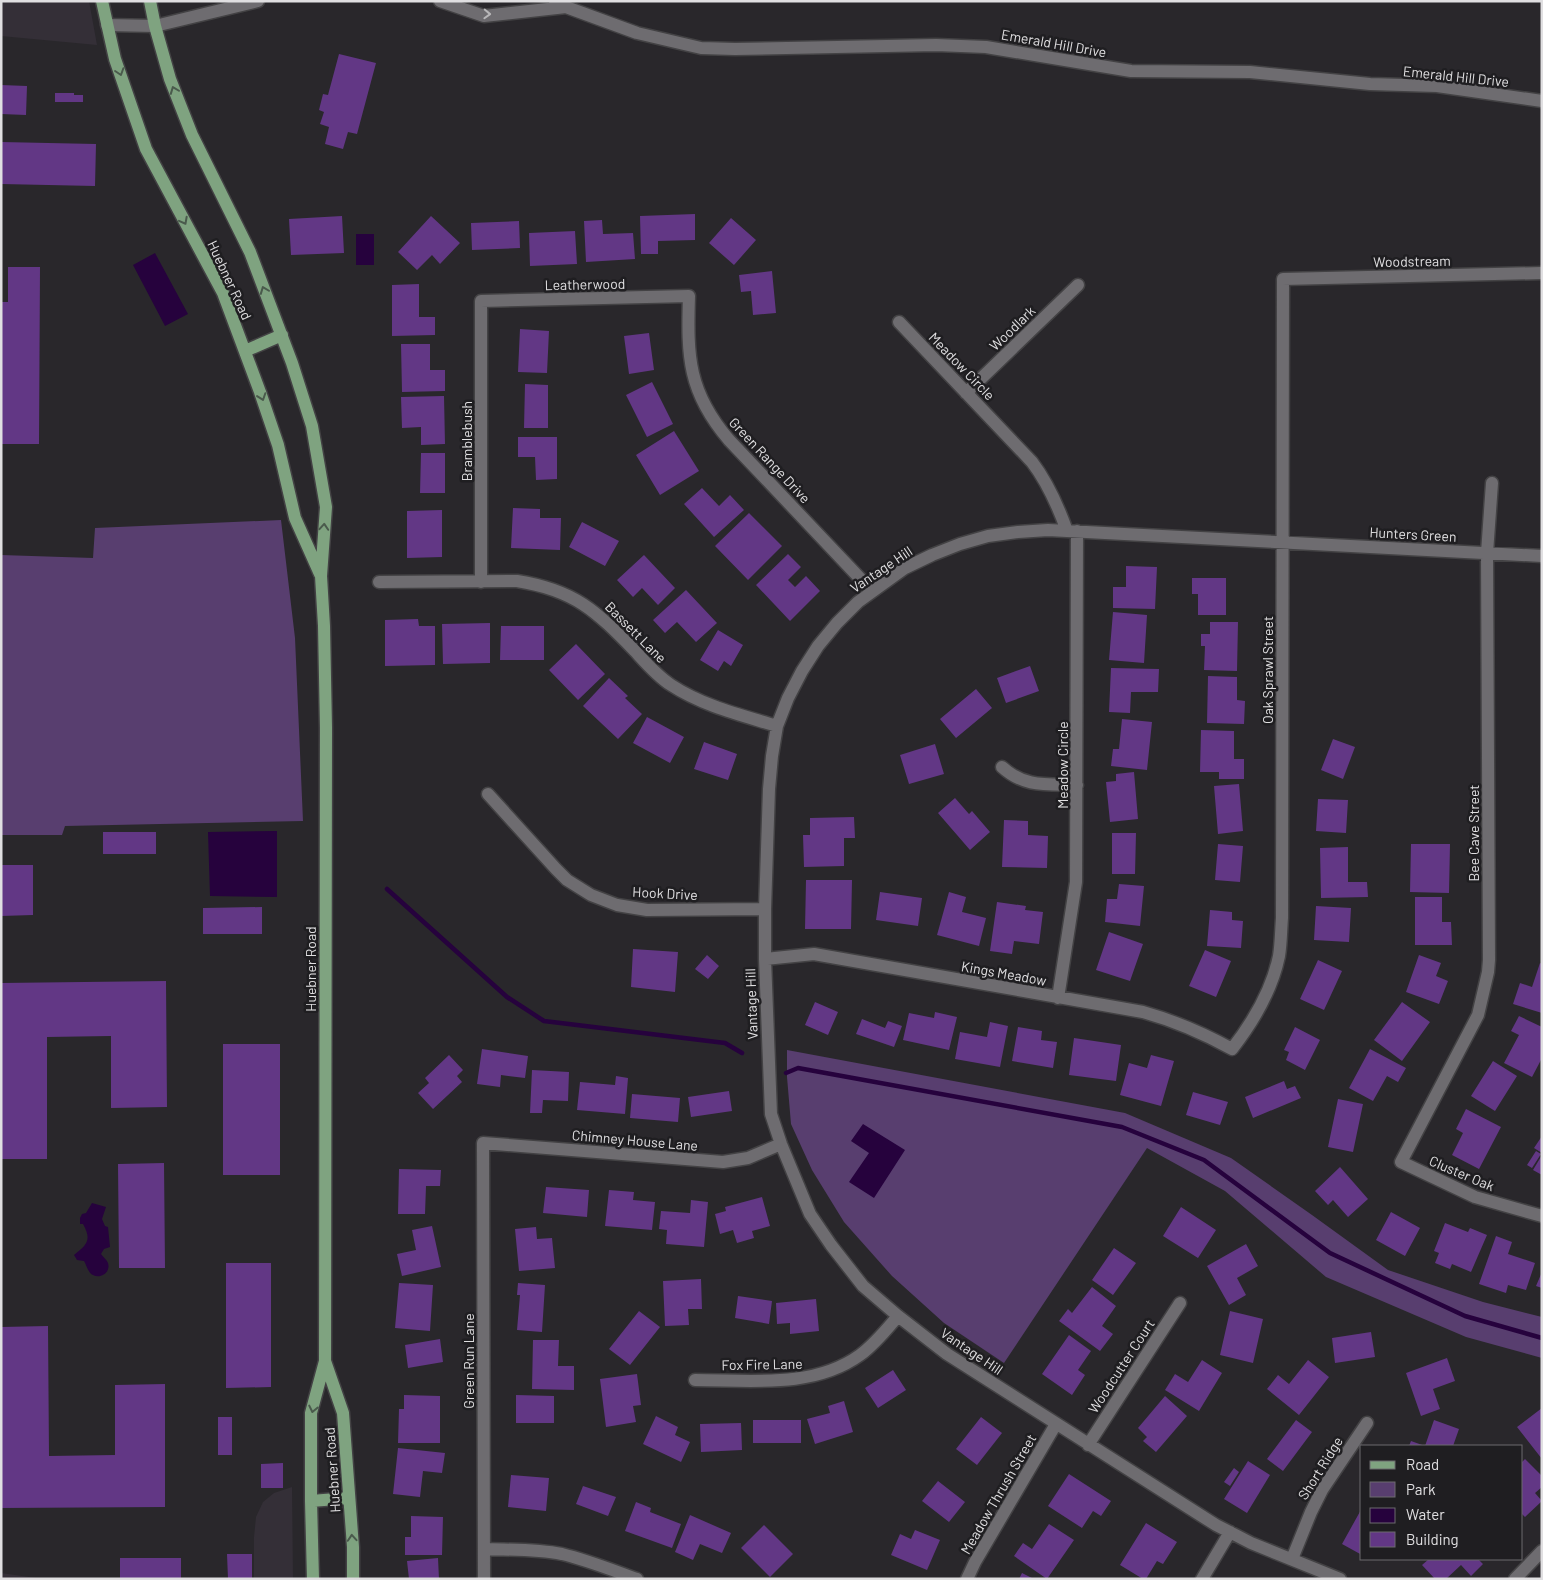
<svg xmlns="http://www.w3.org/2000/svg" width="1543" height="1580" font-family="Barlow,sans-serif">
	<style>
		.built { fill: #342f37 }
		.green { fill: #583e6f }
		.water { fill: #26023d }
		.lines { fill: none; stroke-linecap: round; stroke-linejoin: round }
		.stream { stroke: #26023d; stroke-width: 4.5 }
		.building { fill: #623785 }
		.minor-casing { stroke: #434244; stroke-width: 15 }
		.major-casing { stroke: #434244; stroke-width: 15 }
		.minor { stroke: #6e6c70; stroke-width: 12 }
		.major { stroke: #7fa380; stroke-width: 12 }
		.oneway { stroke: #b8b7b9 }
		.oneway2 { stroke: #4a5a4c }
		.labels { text-anchor: middle; dominant-baseline: central; stroke-width: 5; stroke-linejoin: round; paint-order: stroke }
		.street-label { font-size: 14px; fill: #e0dfe1; stroke: #1f1e21 }
	</style>
	<rect width="100%" height="100%" fill="#29272b"/>
	<path class="built" d="M1 1H89L97 45 1 36Z
		M292 1487 293 1579H254V1537L256 1517 263 1502 274 1493Z
		M1 1573 43 1579H1Z"/>
	<path class="green" d="M281 520 295 638 303 821 65 826 62 835H1V555L93 558 95 528Z
		M787 1050 1125 1113 1231 1158 1312 1215 1388 1270 1483 1302 1542 1317V1358L1466 1337 1326 1277 1225 1191 1147 1148 1004 1363 944 1323 892 1276 844 1222 812 1170 791 1124 787 1077Z"/>
	<path class="water" d="M356 234H374V265H356Z
		M155 253 188 314 165 326 133 265Z
		M277 831V897L210 896 208 832Z
		M863 1124 905 1150 874 1198 849 1182 869 1153 851 1141Z
		M92 1203 106 1207 102 1219 105 1226 108 1227 110 1247 104 1249 101 1254C103 1257 107 1260 108 1263 111 1273 100 1279 93 1275 88 1273 87 1266 84 1261L77 1260 74 1255C87 1245 92 1240 83 1224H80V1218L82 1214 86 1213Z"/>
	<g class="lines">
		<path class="stream" d="M387 889 507 997 544 1021 725 1043 742 1053
			M786 1073 798 1068 1122 1127 1204 1160 1330 1253 1465 1316 1542 1338"/>
	</g>
	<path class="building" d="M339 54 376 63 357 134 348 132 343 149 325 144 329 127 320 124 324 112 319 110 323 94 328 95Z
		M1 85 27 86 26 115 1 114Z
		M55 93H74V95H83V102H55Z
		M1 142 96 144 95 186 1 184Z
		M695 214V240L658 241V254H641L640 216Z
		M342 216 344 253 291 255 289 219Z
		M431 216 460 243 440 264 432 255 417 270 398 252Z
		M731 218 756 240 734 265 709 243Z
		M602 220 603 234 633 233 635 259 586 262 584 221Z
		M519 221 520 248 472 250 471 223Z
		M575 231 577 264 530 266 529 233Z
		M8 267H40L39 444H1V302H8Z
		M772 271 776 313 753 315 751 291 741 292 739 275Z
		M419 284V317H435V335L392 336V285Z
		M520 329 549 331 547 373 518 372Z
		M649 333 654 370 629 374 624 336Z
		M401 344H430V370H445V391L402 392Z
		M652 382 673 424 647 437 626 395Z
		M525 384 548 385V428H524Z
		M444 396 445 444 421 445V427L402 428 401 397Z
		M674 431 699 471 660 495 636 455Z
		M518 437H557V479L536 480 535 457H518Z
		M421 453H445V493H420Z
		M702 488 719 506 730 495 744 510 714 537 684 504Z
		M513 508 540 509V518H561L560 550 511 548Z
		M442 510V557L407 558V511Z
		M749 513 782 546 748 580 715 546Z
		M582 522 619 541 605 566 569 547Z
		M788 554 801 567 788 580 795 587 806 576 820 591 790 621 756 585Z
		M644 555 675 588 658 605 642 588 633 597 617 580Z
		M1126 566 1157 567 1155 609 1113 608V587H1126Z
		M1192 578H1226V615H1198V594H1192Z
		M686 590 717 623 696 642 677 622 665 633 653 620Z
		M1113 612 1147 615 1144 663 1109 660Z
		M418 619 419 626H435V665L385 666V620Z
		M1210 622H1238L1237 671 1204 670 1205 646H1201V634H1210Z
		M490 623V663L443 664 442 624Z
		M501 626H544V660H500Z
		M718 630 743 645 731 666 724 661 718 671 700 660Z
		M576 644 605 674 578 700 549 670Z
		M1030 666 1039 691 1006 703 997 678Z
		M1111 668 1159 669 1158 692H1131L1130 713 1109 712Z
		M1208 676 1237 677V700L1245 701 1244 724 1207 723Z
		M609 678 628 696 625 698 642 714 618 739 583 706Z
		M976 689 992 708 956 738 940 719Z
		M647 717 684 737 670 763 633 743Z
		M1122 719 1152 722 1147 770 1111 766 1113 749H1119Z
		M1201 730 1234 731V759H1244V779H1219V772H1200Z
		M1333 739 1355 747 1343 779 1321 770Z
		M704 742 737 754 728 780 694 769Z
		M935 744 944 774 909 784 900 755Z
		M1134 772 1138 819 1110 822 1106 782 1116 781V774Z
		M1239 784 1243 831 1218 834 1214 786Z
		M955 798 969 814 972 811 990 832 970 850 938 813Z
		M1318 799 1348 800 1346 833 1316 831Z
		M854 817 855 838H844V866L804 867 803 835H810V818Z
		M1004 820 1028 821V835L1048 836 1047 868 1002 867Z
		M103 832H156V854H103Z
		M1112 833H1136L1135 874H1112Z
		M1218 844 1243 846 1240 882 1215 880Z
		M1411 844H1450L1449 893 1410 892Z
		M1348 847V882H1367L1368 897 1321 898 1320 848Z
		M1 865H33V915L1 916Z
		M806 880H852L851 929H805Z
		M1119 884 1144 886 1140 926 1105 922 1107 899H1117Z
		M880 892 922 898 918 926 876 920Z
		M949 892 966 897 962 912 986 918 979 946 937 935Z
		M1415 897H1442V922H1451L1452 945H1415Z
		M997 902 1026 906 1025 910 1043 912 1039 944 1014 941 1012 954 990 951Z
		M1316 906 1351 908 1349 942 1314 940Z
		M262 907V934H203V908Z
		M1210 910 1232 912V920L1243 921 1241 948 1207 946Z
		M1109 932 1143 944 1130 981 1096 970Z
		M633 949 678 952 675 992 631 987Z
		M1205 950 1231 961 1216 997 1189 986Z
		M707 955 719 966 708 979 695 969Z
		M1419 955 1441 963 1436 976 1448 981 1439 1004 1406 992Z
		M1318 960 1342 971 1324 1010 1300 999Z
		M1540 963 1542 964V1013L1513 1004 1520 983 1532 987Z
		M166 981 167 1107 111 1108V1036L47 1037V1159H1V983Z
		M815 1002 838 1012 828 1035 805 1025Z
		M1402 1002 1430 1022 1402 1061 1374 1040Z
		M935 1012 957 1017 949 1050 903 1040 909 1013 934 1018Z
		M1519 1016 1542 1027V1058L1532 1077 1504 1063 1519 1035 1511 1031Z
		M862 1019 885 1028 888 1021 902 1026 894 1047 856 1034Z
		M990 1022 1008 1026 1000 1067 955 1059 960 1032 987 1037Z
		M1018 1027 1042 1031 1041 1040 1057 1042 1053 1068 1012 1061Z
		M1295 1027 1320 1040 1305 1070 1286 1060 1289 1052 1284 1050Z
		M1074 1038 1121 1045 1116 1081 1069 1075Z
		M223 1044H280V1175H223Z
		M482 1049 528 1056 525 1078 501 1075 500 1087 477 1084Z
		M1370 1049 1406 1068 1398 1082 1387 1076 1373 1101 1349 1088Z
		M449 1055 463 1070 457 1076 462 1082 433 1109 418 1093 429 1083 425 1078Z
		M1151 1055 1174 1061 1161 1106 1120 1095 1129 1063 1147 1068Z
		M1493 1061 1517 1076 1495 1111 1471 1096Z
		M532 1070 569 1072 568 1101 543 1100 542 1113H530Z
		M616 1076 628 1078 625 1114 577 1110 580 1082 615 1085Z
		M1284 1081 1287 1089 1295 1086 1301 1098 1253 1118 1245 1097Z
		M729 1091 732 1111 691 1117 688 1097Z
		M1193 1092 1228 1102 1220 1125 1186 1115Z
		M632 1094 680 1098 678 1122 630 1118Z
		M1338 1099 1363 1104 1353 1152 1328 1147Z
		M1466 1109 1501 1127 1479 1169 1452 1155 1463 1133 1456 1129Z
		M1542 1136V1153L1534 1148Z
		M1536 1151 1541 1154 1532 1168 1527 1165Z
		M1542 1155V1175L1533 1170Z
		M164 1163 165 1268H119L118 1164Z
		M1340 1167 1368 1199 1348 1217 1333 1200 1328 1205 1315 1191Z
		M399 1169 441 1170 440 1186H426L425 1214H398Z
		M546 1187 589 1190 587 1217 543 1213Z
		M609 1190 634 1192 633 1200 655 1202 652 1230 605 1226Z
		M762 1197 770 1226 752 1231 754 1238 737 1243 733 1230 720 1234 715 1214 726 1211 725 1207Z
		M691 1200 708 1202 704 1247 666 1244 667 1230 659 1229 661 1211 690 1213Z
		M1181 1207 1216 1230 1198 1258 1163 1236Z
		M1391 1212 1420 1228 1405 1256 1376 1240Z
		M1445 1223 1468 1232 1470 1228 1487 1235 1471 1272 1452 1264 1450 1269 1435 1263 1439 1253 1434 1251Z
		M432 1226 441 1267 402 1276 397 1254 416 1250 412 1230Z
		M536 1227 537 1239 552 1238 555 1268 519 1271 515 1229Z
		M1496 1236 1512 1242 1508 1254 1535 1263 1526 1290 1508 1285 1506 1293 1479 1284Z
		M1246 1244 1258 1266 1237 1278 1246 1295 1229 1305 1207 1266Z
		M1114 1248 1136 1263 1113 1295 1092 1280Z
		M226 1263H271V1387L226 1388Z
		M1542 1272V1288L1536 1286Z
		M701 1279 702 1309H688L689 1325 665 1326 663 1281Z
		M399 1283 433 1285 430 1331 395 1328Z
		M518 1283 545 1285 542 1332 517 1330 520 1295H517Z
		M1092 1287 1116 1306 1102 1326 1113 1334 1100 1351 1059 1321 1068 1309 1072 1313Z
		M738 1296 772 1301 769 1324 735 1318Z
		M816 1299 819 1331 790 1334V1323L777 1324 776 1303Z
		M639 1311 660 1327 630 1365 609 1349Z
		M1230 1311 1263 1319 1253 1363 1220 1355Z
		M48 1326 49 1456 115 1455V1385L165 1384V1507L1 1508V1327Z
		M1371 1332 1375 1357 1335 1363 1332 1338Z
		M1069 1335 1091 1351 1078 1370 1085 1375 1072 1395 1042 1374Z
		M440 1339 443 1362 408 1368 405 1345Z
		M533 1340H559L558 1366H574V1390L532 1389Z
		M1447 1358 1455 1381 1433 1389 1440 1409 1421 1416 1406 1373Z
		M1202 1360 1222 1373 1199 1411 1165 1390 1175 1374 1188 1382Z
		M1308 1360 1329 1377 1299 1415 1267 1389 1278 1375 1289 1384Z
		M893 1370 906 1390 878 1408 865 1388Z
		M637 1374 641 1405 633 1406 636 1422 606 1427 600 1379Z
		M404 1395 440 1396V1443H398L399 1409H404Z
		M516 1395 554 1396V1423H516Z
		M1165 1396 1187 1416 1156 1452 1143 1441 1147 1437 1138 1428Z
		M844 1401 853 1432 815 1444 807 1419 830 1413 828 1406Z
		M1542 1408V1459L1517 1427Z
		M656 1416 678 1427 675 1435 690 1442 681 1462 643 1444Z
		M218 1417H232V1455H218Z
		M981 1417 1002 1433 977 1465 956 1449Z
		M753 1420H801V1443H753Z
		M1296 1420 1312 1432 1283 1471 1267 1459Z
		M1434 1420 1459 1429 1453 1446H1409L1411 1441 1425 1446Z
		M741 1423 742 1450 701 1452 700 1424Z
		M398 1448 445 1453 442 1473 423 1471 420 1497 393 1494Z
		M1525 1459 1542 1476V1487L1535 1493 1542 1501 1525 1517 1522 1514V1462Z
		M1248 1461 1270 1475 1247 1513 1224 1499Z
		M283 1463V1488H261V1464Z
		M1234 1468 1239 1472 1230 1486 1224 1482Z
		M1069 1474 1111 1501 1101 1516 1093 1511 1082 1528 1048 1506Z
		M511 1475 549 1478 546 1511 508 1507Z
		M938 1481 965 1502 949 1522 922 1501Z
		M583 1486 616 1497 608 1516 576 1504Z
		M636 1502 651 1508 650 1512 681 1524 672 1548 625 1531Z
		M1362 1508V1555L1342 1544Z
		M690 1515 731 1533 722 1553 700 1544 693 1560 675 1552Z
		M411 1516 443 1517 442 1555H405V1537H411Z
		M1146 1523 1177 1542 1163 1564 1157 1561 1146 1579H1143L1120 1565Z
		M1049 1524 1074 1540 1047 1579 1014 1556 1023 1543 1032 1549Z
		M764 1525 793 1554 770 1577 741 1548Z
		M915 1530 940 1540 927 1570 891 1555 900 1534 911 1539Z
		M227 1554H252V1579H228Z
		M120 1558H181V1579H120Z
		M438 1558 439 1579H409L407 1561Z
		M1429 1559H1478L1483 1564 1471 1576 1461 1565 1446 1579H1435L1422 1565Z
		M1022 1573 1034 1579H1019Z"/>
	<g class="lines">
		<defs>
			<path id="minor" d="M440 1 484 16 566 7
				M555 1 566 7 637 33 701 48 735 49 936 45 986 47 1131 71 1250 72 1370 84 1437 86 1542 101
				M107 25 155 26 258 1
				M899 322 1032 462C1048 483 1058 506 1067 531
				M966 393 1078 285
				M1492 483 1487 553 1489 960 1488 972 1478 1015 1401 1162 1475 1197 1542 1216
				M379 582 517 581C575 590 596 611 635 651 646 663 657 676 671 685 703 706 741 715 777 726
				M481 582V301L689 296C687 357 688 392 729 440L872 591
				M1002 767C1025 788 1047 784 1077 785
				M488 794 556 869 567 880 591 895 617 905 647 910 765 909
				M765 959 814 954 1143 1012C1175 1021 1203 1033 1232 1049 1253 1022 1272 990 1279 956 1281 944 1281 930 1282 918L1283 279 1542 273
				M1058 998 1076 882 1077 531
				M695 1380C750 1380 813 1389 860 1355 875 1344 886 1330 898 1316
				M1088 1445 1180 1303
				M484 1549C510 1550 536 1549 562 1554 587 1560 612 1570 637 1579
				M1292 1559 1311 1512 1322 1490 1367 1423
				M484 1579 483 1143 723 1162 748 1158 781 1144
				M967 1579 975 1562 1056 1424
				M1202 1579 1230 1532
				M1340 1579 1251 1543 1216 1525 947 1354 898 1316 863 1286 831 1245 810 1214 781 1144 771 1114 765 959V909L769 789 772 756 777 726 788 698 802 671 818 646 837 623 858 602 905 568 932 555 960 544 988 536 1018 532 1048 530 1542 556
				M1515 1579 1542 1551"/>
			<path id="major" d="M102 1 115 59 146 149 223 293 260 392 278 445 295 518 320 574
				M150 1 155 26 170 79 192 135 250 252 292 363 312 426 326 507 321 576 324 626 326 728 325 1361 311 1413V1501L313 1579
				M245 351 282 335
				M325 1361 343 1413 353 1547V1579
				M311 1501 349 1498"/>
		</defs>
		<use href="#minor" class="minor-casing"/>
		<use href="#major" class="major-casing"/>
		<use href="#minor" class="minor"/>
		<use href="#major" class="major"/>
	</g>
	<defs><path id="oneway-chevron" d="M-2-3.5L2.5 0L-2 3.5" fill="none" stroke-width="1.6" stroke-linecap="round" stroke-linejoin="round" transform="scale(1.25)"/></defs>
	<use class="oneway" href="#oneway-chevron" transform="translate(487 14) rotate(2)"/>
	<g class="oneway2">
		<use href="#oneway-chevron" transform="translate(120 72) rotate(72)"/>
		<use href="#oneway-chevron" transform="translate(174 90) rotate(-111)"/>
		<use href="#oneway-chevron" transform="translate(184 221) rotate(62)"/>
		<use href="#oneway-chevron" transform="translate(264 290) rotate(-111)"/>
		<use href="#oneway-chevron" transform="translate(262 397) rotate(71)"/>
		<use href="#oneway-chevron" transform="translate(324 527) rotate(-86)"/>
		<use href="#oneway-chevron" transform="translate(313 1409) rotate(102)"/>
		<use href="#oneway-chevron" transform="translate(352 1538) rotate(-94)"/>
	</g>
	<g class="labels">
		<g class="street-label">
			<text transform="translate(1054 43) rotate(10)">Emerald Hill Drive</text>
			<text transform="translate(1456 76) rotate(6)">Emerald Hill Drive</text>
			<text transform="translate(1412 261) rotate(-1)">Woodstream</text>
			<text transform="translate(230 280) rotate(65)">Huebner Road</text>
			<text transform="translate(585 284) rotate(-1)">Leatherwood</text>
			<text transform="translate(1012 328) rotate(-44)">Woodlark</text>
			<text transform="translate(962 366) rotate(46)">Meadow Circle</text>
			<text transform="translate(466 441) rotate(-90)">Bramblebush</text>
			<text transform="translate(770 460) rotate(47)">Green Range Drive</text>
			<text transform="translate(1413 534) rotate(3)">Hunters Green</text>
			<text transform="translate(881 569) rotate(-34)">Vantage Hill</text>
			<text transform="translate(636 632) rotate(45)">Bassett Lane</text>
			<text transform="translate(1267 670) rotate(-90)">Oak Sprawl Street</text>
			<text transform="translate(1062 765) rotate(-90)">Meadow Circle</text>
			<text transform="translate(1473 833) rotate(-90)">Bee Cave Street</text>
			<text transform="translate(665 893) rotate(3)">Hook Drive</text>
			<text transform="translate(310 969) rotate(-90)">Huebner Road</text>
			<text transform="translate(1004 973) rotate(10)">Kings Meadow</text>
			<text transform="translate(751 1004) rotate(-92)">Vantage Hill</text>
			<text transform="translate(635 1140) rotate(5)">Chimney House Lane</text>
			<text transform="translate(1462 1173) rotate(23)">Cluster Oak</text>
			<text transform="translate(972 1351) rotate(34)">Vantage Hill</text>
			<text transform="translate(468 1361) rotate(-90)">Green Run Lane</text>
			<text transform="translate(762 1364) rotate(-1)">Fox Fire Lane</text>
			<text transform="translate(1121 1366) rotate(-57)">Woodcutter Court</text>
			<text transform="translate(1320 1468) rotate(-58)">Short Ridge</text>
			<text transform="translate(332 1470) rotate(-94)">Huebner Road</text>
			<text transform="translate(998 1494) rotate(-60)">Meadow Thrush Street</text>
		</g>
	</g>
	<rect width="1543" height="1580" fill="none" stroke="#e0dfe1" stroke-width="5"/>
	<rect x="1360" y="1445" width="162" height="115" fill="#1f1e21" stroke="#6c6b6e"/>
	<rect x="1370" y="1461" width="25" height="8" fill="#7fa380" stroke="#6c6b6e"/>
	<text x="1406" y="1470" font-size="15" fill="#e0dfe1">Road</text>
	<rect x="1370" y="1482" width="25" height="15" fill="#583e6f" stroke="#6c6b6e"/>
	<text x="1406" y="1495" font-size="15" fill="#e0dfe1">Park</text>
	<rect x="1370" y="1508" width="25" height="15" fill="#26023d" stroke="#6c6b6e"/>
	<text x="1406" y="1520" font-size="15" fill="#e0dfe1">Water</text>
	<rect x="1370" y="1532" width="25" height="15" fill="#623785" stroke="#6c6b6e"/>
	<text x="1406" y="1545" font-size="15" fill="#e0dfe1">Building</text>
</svg>
